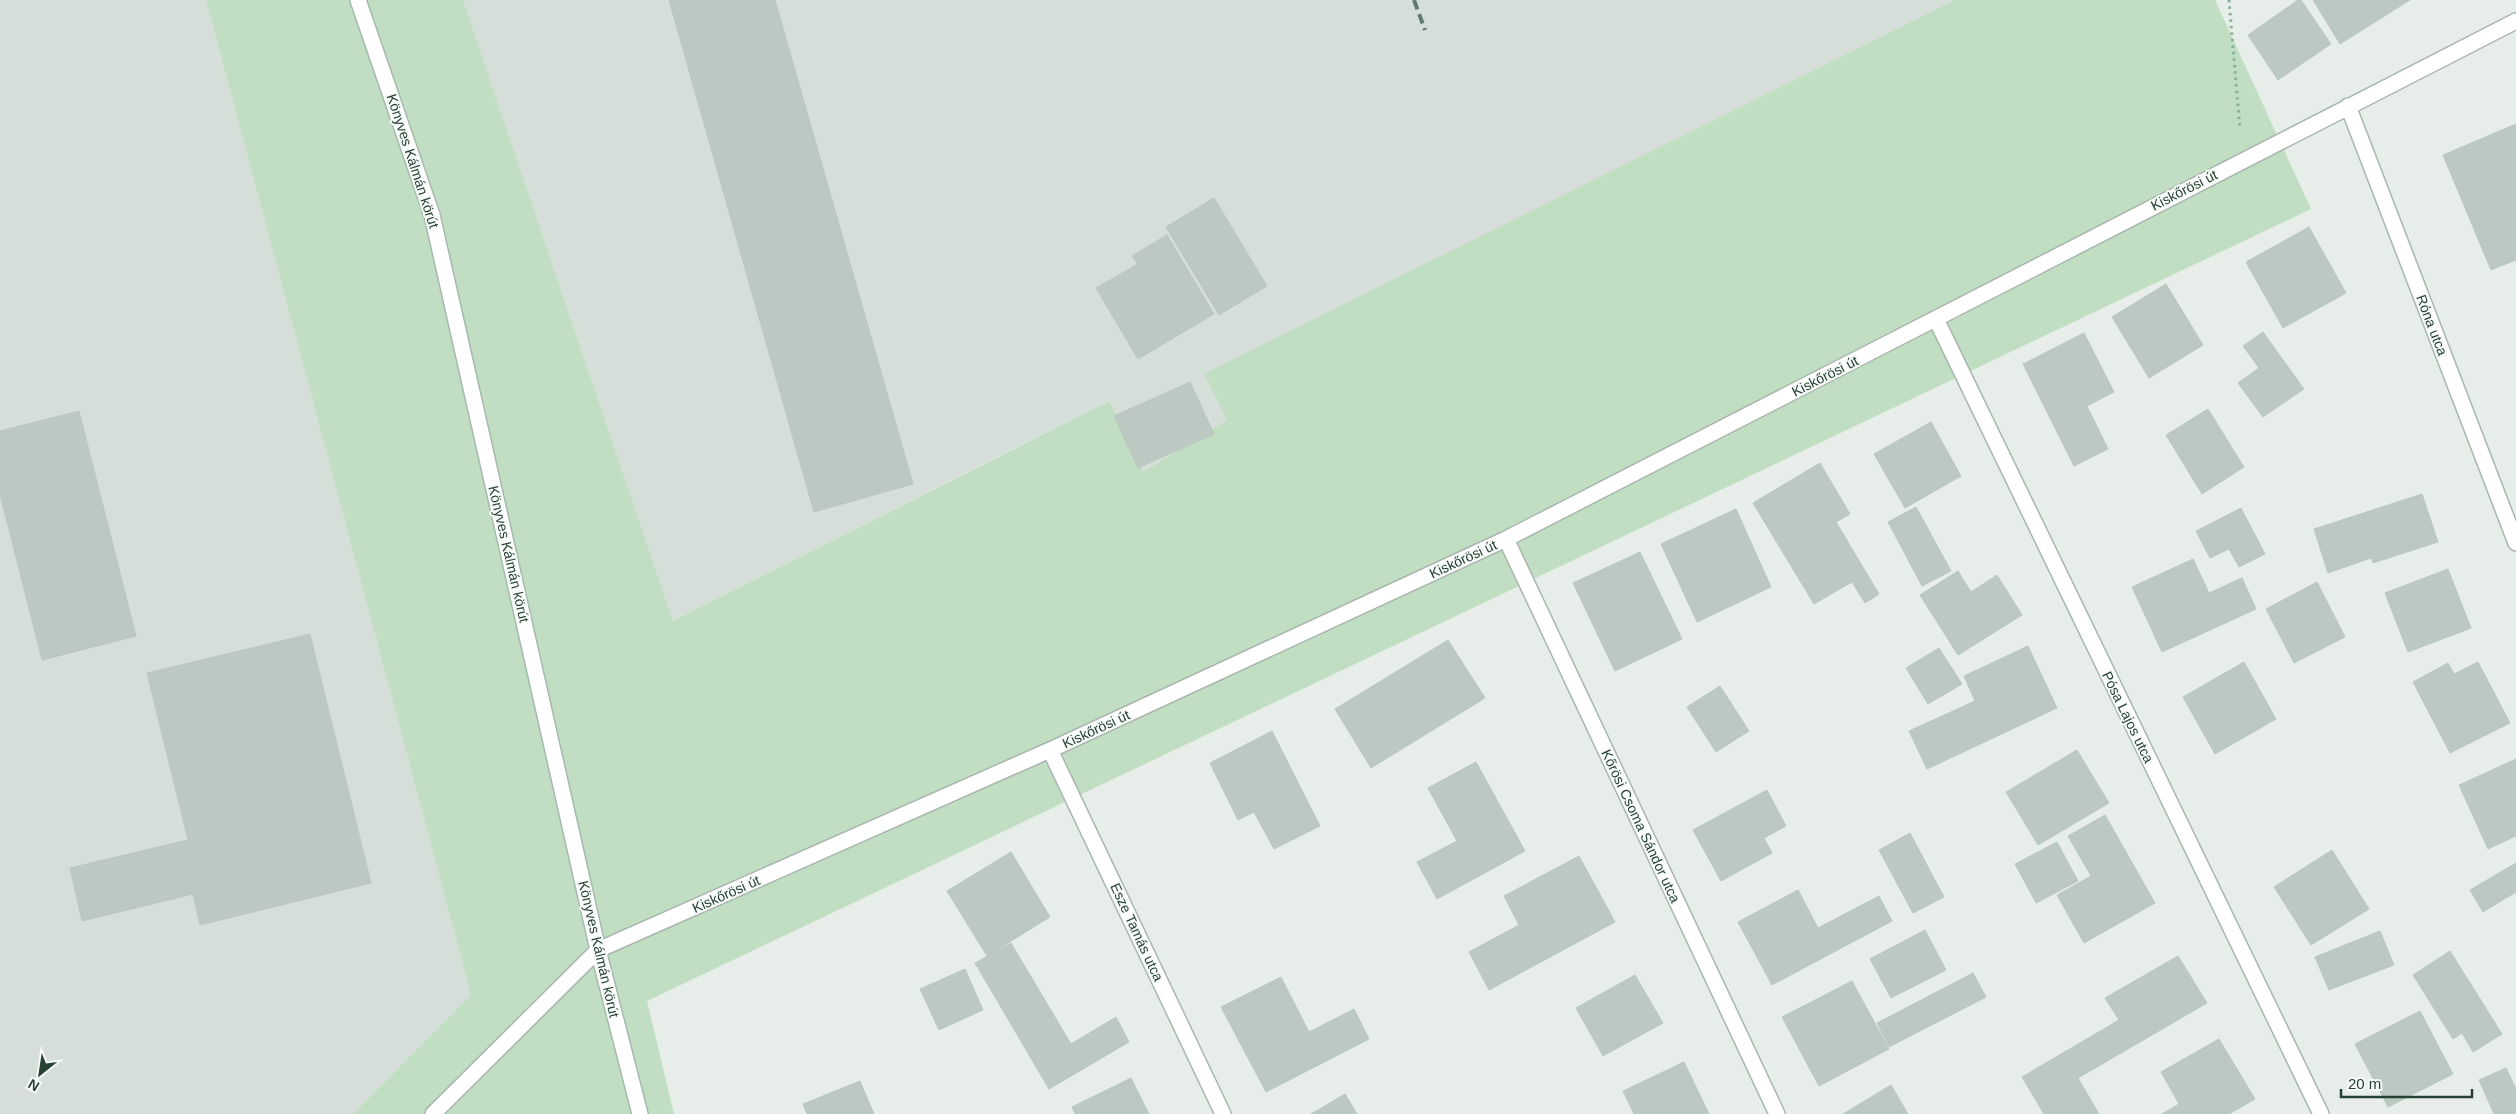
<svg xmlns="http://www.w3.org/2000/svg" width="2516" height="1114" font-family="Helvetica,sans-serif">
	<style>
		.built { fill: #d5ded8 }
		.green { fill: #c1dec3 }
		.building { fill: #bcc9c2; stroke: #b9c8bf }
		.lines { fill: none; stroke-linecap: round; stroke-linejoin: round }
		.street-casing { stroke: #a9b6af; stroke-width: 18 }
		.secondary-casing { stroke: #a5b9af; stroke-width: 18 }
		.path { stroke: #89b09c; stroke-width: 3; stroke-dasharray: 2.5 4; stroke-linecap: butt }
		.street { stroke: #fff; stroke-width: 15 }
		.secondary { stroke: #fff; stroke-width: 15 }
		.rail { stroke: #617b6f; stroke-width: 4; stroke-dasharray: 10 5; stroke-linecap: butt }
		.labels { text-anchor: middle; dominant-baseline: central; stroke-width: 4; stroke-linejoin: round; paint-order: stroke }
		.street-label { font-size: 14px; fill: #264034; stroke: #f7fbf8 }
	</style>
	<rect width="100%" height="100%" fill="#e7eee9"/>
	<path class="built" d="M0 0H206L471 995 353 1114H0Z
		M463 0H1954L1205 374 1227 420 1143 472 1108 401 673 621Z"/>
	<path class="green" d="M206 0H463L673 621 1109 401 1143 472 1227 420 1204 374 1954 0H2215L2311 209 647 1001 674 1114H353L471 995Z"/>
	<path class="building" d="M669 0H775L913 484 814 512Z
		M2298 0H2301L2331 44 2278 80 2248 35Z
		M2313 0H2410L2340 44Z
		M2516 124V260L2491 270 2443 155Z
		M1214 198 1267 286 1219 315 1166 227Z
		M2309 227 2346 293 2283 328 2246 262Z
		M1167 235 1214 314 1138 359 1096 288 1138 264 1132 256Z
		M2166 284 2203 345 2149 378 2112 317Z
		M2263 332 2304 389 2263 417 2238 383 2259 368 2243 346Z
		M2084 333 2114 392 2087 406 2108 449 2074 466 2023 364Z
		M1190 382 1214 434 1138 468 1114 416Z
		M2208 409 2244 467 2202 494 2166 435Z
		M79 411 136 636 42 660 0 494V431Z
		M1931 422 1961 476 1905 508 1874 454Z
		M1820 463 1850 514 1836 522 1879 594 1865 603 1852 582 1814 604 1753 503Z
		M2422 494 2438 542 2373 563 2371 558 2328 573 2314 529Z
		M1916 507 1951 571 1922 586 1888 522Z
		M2241 508 2265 554 2239 567 2229 549 2210 558 2196 531Z
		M1736 509 1771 587 1697 622 1661 544Z
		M1640 552 1682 639 1615 671 1573 583Z
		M2193 559 2209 593 2242 578 2256 609 2162 652 2132 587Z
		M2448 569 2471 628 2408 652 2385 593Z
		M1958 571 1971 592 1997 575 2022 615 1958 655 1920 595Z
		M2317 582 2345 637 2294 663 2266 609Z
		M310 634 371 883 200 925 193 894 82 921 70 868 188 840 147 673Z
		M1448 640 1485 698 1371 768 1335 709Z
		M2028 646 2057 708 1927 769 1909 731 1975 701 1964 676Z
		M1939 648 1962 684 1928 704 1906 668Z
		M2244 662 2276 719 2215 754 2183 697Z
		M2478 662 2510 723 2450 753 2413 682 2448 663 2454 674Z
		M1720 686 1749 731 1716 752 1687 707Z
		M1272 731 1320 826 1274 849 1254 812 1238 820 1210 763Z
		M2077 750 2109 803 2038 845 2006 792Z
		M2516 759V836L2488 849 2459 785Z
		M1476 762 1525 851 1437 899 1417 862 1457 841 1428 788Z
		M1767 790 1786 826 1764 838 1772 853 1721 881 1693 830Z
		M2105 815 2155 903 2084 943 2057 895 2091 876 2068 836Z
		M1910 833 1944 897 1913 913 1879 850Z
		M2057 842 2078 881 2036 903 2015 864Z
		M2332 850 2369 909 2311 945 2274 887Z
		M1011 852 1050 917 987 956 947 891Z
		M1579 856 1615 922 1489 990 1469 952 1519 925 1504 896Z
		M2516 863V892L2483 912 2470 890Z
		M1798 890 1818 928 1879 896 1892 921 1772 985 1738 922Z
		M1925 930 1946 970 1891 998 1870 959Z
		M2380 931 2394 965 2329 990 2315 957Z
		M1011 943 1071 1044 1116 1017 1129 1042 1049 1089 975 963Z
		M2450 951 2502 1034 2473 1052 2462 1033 2453 1039 2413 975Z
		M2178 956 2207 1003 2078 1078 2099 1114H2044L2022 1077 2119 1020 2105 998Z
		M965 969 983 1010 939 1030 920 989Z
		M1973 973 1986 997 1889 1047 1877 1023Z
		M1635 975 1663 1023 1603 1056 1576 1008Z
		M1281 977 1309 1032 1354 1009 1369 1039 1266 1092 1221 1007Z
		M1852 981 1889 1049 1819 1086 1782 1017Z
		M2420 1011 2453 1074 2388 1107 2355 1044Z
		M2219 1039 2255 1099 2229 1114H2162L2179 1104 2161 1072Z
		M1684 1062 1709 1114H1634L1623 1091Z
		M2506 1068 2516 1089V1114H2494L2479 1080Z
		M1131 1078 1149 1114H1075L1072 1107Z
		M860 1081 874 1114H807L803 1104Z
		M1891 1085 1908 1114H1843Z
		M1345 1094 1357 1114H1311Z"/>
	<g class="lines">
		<defs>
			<path id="street" d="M2348 106 2516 543
				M1936 319 2321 1114
				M1506 539 1777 1114
				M1050 750 1223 1114
				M433 1114 598 950 1050 750 1506 539 2516 21"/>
			<path id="secondary" d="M358 0 432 215 598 950 640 1114"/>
		</defs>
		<use href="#street" class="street-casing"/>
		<use href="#secondary" class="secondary-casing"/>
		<path class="path" d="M2229 0 2240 129"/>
		<use href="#street" class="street"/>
		<use href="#secondary" class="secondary"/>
		<path class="rail" d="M1414 0 1425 30"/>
	</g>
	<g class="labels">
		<g class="street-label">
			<text transform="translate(413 161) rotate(72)">Könyves Kálmán körút</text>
			<text transform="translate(2184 190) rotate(-27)">Kiskőrösi út</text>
			<text transform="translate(2432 325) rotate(69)">Róna utca</text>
			<text transform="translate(1825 376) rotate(-27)">Kiskőrösi út</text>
			<text transform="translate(509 554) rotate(77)">Könyves Kálmán körút</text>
			<text transform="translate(1463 559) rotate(-25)">Kiskőrösi út</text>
			<text transform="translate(2128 717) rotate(64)">Pósa Lajos utca</text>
			<text transform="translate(1096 729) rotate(-25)">Kiskőrösi út</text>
			<text transform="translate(1641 826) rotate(65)">Kőrösi Csoma Sándor utca</text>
			<text transform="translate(726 894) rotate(-24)">Kiskőrösi út</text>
			<text transform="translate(1137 932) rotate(65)">Esze Tamás utca</text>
			<text transform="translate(599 949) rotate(77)">Könyves Kálmán körút</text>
		</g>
	</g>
	<g transform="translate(40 1074) rotate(210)" stroke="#f7fbf8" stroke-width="4" paint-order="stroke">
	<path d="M0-4L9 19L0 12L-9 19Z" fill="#264034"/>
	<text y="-8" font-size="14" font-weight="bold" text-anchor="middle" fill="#264034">N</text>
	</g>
	<path d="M2341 1089v8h131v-8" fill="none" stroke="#264034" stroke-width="2.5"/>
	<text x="2348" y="1089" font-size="15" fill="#264034" stroke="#f7fbf8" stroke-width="4" paint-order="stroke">20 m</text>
</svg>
